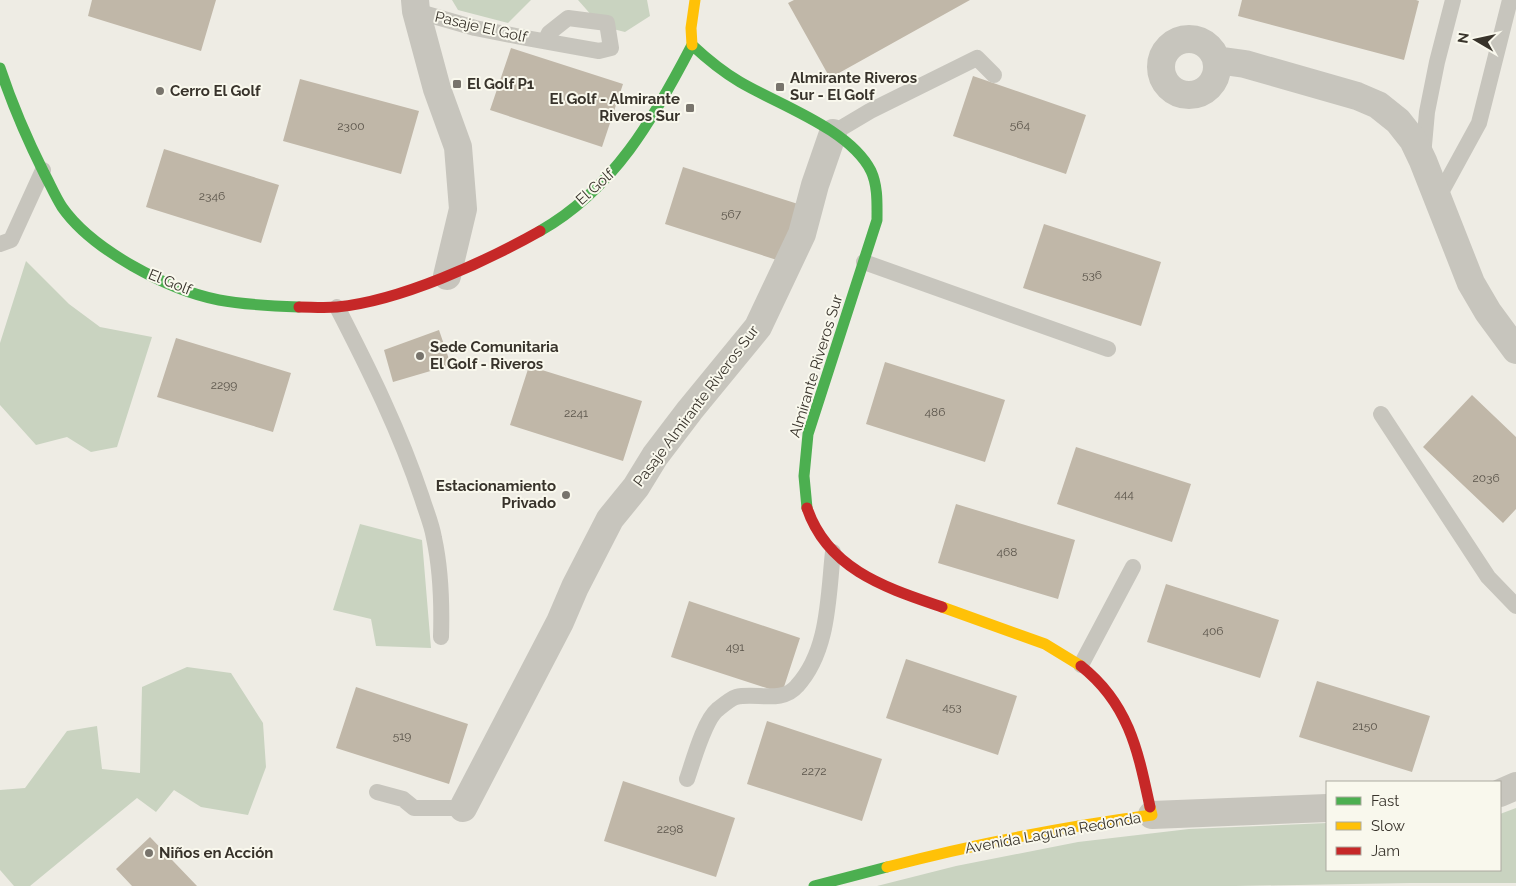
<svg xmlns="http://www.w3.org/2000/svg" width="1516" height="886" font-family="Raleway,sans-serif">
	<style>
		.green { fill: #c9d3c0 }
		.building { fill: #c0b7a8 }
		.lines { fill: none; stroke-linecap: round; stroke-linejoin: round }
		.lane { stroke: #c7c5bd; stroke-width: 16 }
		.street { stroke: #c7c5bd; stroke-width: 28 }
		.fast { stroke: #4caf50; stroke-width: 11 }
		.slow { stroke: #ffc107; stroke-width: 11 }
		.jam { stroke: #c62828; stroke-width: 11 }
		.poi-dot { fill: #78746c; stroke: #f9f8ed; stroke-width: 2 }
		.labels { text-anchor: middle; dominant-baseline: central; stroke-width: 4; stroke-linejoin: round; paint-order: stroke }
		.number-label { font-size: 12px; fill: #5a544a }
		.street-label { font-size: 15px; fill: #38332b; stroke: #f9f8ed }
		.poi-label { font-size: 15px; font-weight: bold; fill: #38332b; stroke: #f9f8ed; text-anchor: start }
	</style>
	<rect width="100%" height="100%" fill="#eeece4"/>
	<path class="green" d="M452 0H531L508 23 458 10Z
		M578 0H647L650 16 625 32 601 26Z
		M26 261 69 304 100 327 152 337 117 447 91 452 67 437 36 445 0 405V343Z
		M360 524 422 540 431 648 376 646 371 619 333 610Z
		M187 667 231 673 263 723 266 767 248 815 201 807 174 790 156 812 137 798 30 886H14L0 870V790L25 788 67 731 97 726 102 769 140 773 142 687Z
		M1516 808V883H1410L1235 886H877L956 866 1078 842 1189 829 1327 823V870H1500V814Z"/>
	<path class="building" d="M92 0H216L201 51 88 16Z
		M794 0H970L830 78 788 3Z
		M1242 0H1416L1419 1 1404 60 1238 16Z
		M511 48 623 84 602 147 490 110Z
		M973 76 1086 115 1066 174 953 136Z
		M300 79 419 111 401 174 283 141Z
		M164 149 279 185 261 243 146 207Z
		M683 167 798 204 780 261 665 224Z
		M1044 224 1161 262 1141 326 1023 288Z
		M439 330 451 365 393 382 384 350Z
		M176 338 291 373 273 432 157 397Z
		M885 362 1005 400 985 462 866 424Z
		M529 366 642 401 623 461 510 425Z
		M1472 395 1516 437V509L1503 523 1423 447Z
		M1076 447 1191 484 1172 542 1057 504Z
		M956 504 1075 540 1058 599 938 563Z
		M1166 584 1279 620 1260 678 1147 642Z
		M689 601 800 638 782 693 671 657Z
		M906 659 1017 696 998 755 886 718Z
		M1317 681 1430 716 1412 772 1299 737Z
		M356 687 468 724 449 784 336 748Z
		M767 721 882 759 862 821 747 784Z
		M623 781 735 818 716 877 604 841Z
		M150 837 197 886H132L116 869Z"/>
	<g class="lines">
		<path class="lane" d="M416 11 475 28 526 38 599 51 611 48 607 23 568 18 549 33 545 41
			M833 133 870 111 977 58 994 75
			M1423 156 1427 112 1437 62 1453 0
			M1438 198 1479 123 1510 0
			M0 244 11 240 43 170
			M864 262 1108 349
			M337 307C369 369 400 432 422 498 426 511 432 525 434 538 441 570 442 604 441 637
			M1381 414 1488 577 1516 606
			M1081 665 1133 567
			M687 779C693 762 704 721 717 710 722 706 730 699 736 697 756 692 782 704 797 686 829 651 828 597 833 552
			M377 792 403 799 414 808H463"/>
		<path class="street" d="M415 0 416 11 437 89 458 147 463 209 447 276
			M1161 67a28 28 0 1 1 56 0a28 28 0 1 1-56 0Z
			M1216 60 1245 64 1357 96 1378 105 1398 121 1413 140 1423 161 1471 283 1488 312 1516 350
			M1500 793 1516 786
			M463 808 560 622 575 587 610 519 636 487 655 456 690 410 758 327 802 234 815 185 833 133
			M1152 815 1327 808"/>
		<path class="fast" d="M692 45C707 59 723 72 740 82 779 105 850 129 871 171 878 186 877 204 877 220L808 434 804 476 807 508
			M0 68C12 104 27 139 44 173 50 184 55 196 62 207 92 250 168 290 219 300 245 305 272 306 299 307
			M540 231C614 189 654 118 692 45
			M814 886 887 867"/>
		<path class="slow" d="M692 45 691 28 695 0
			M942 607 1045 644 1081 666
			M887 867C975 844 1062 827 1152 815L1150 807"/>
		<path class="jam" d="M299 307C311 307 324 308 337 307 400 301 485 262 540 231
			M807 508C828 570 887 588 942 607
			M1081 666C1129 704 1138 751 1150 807"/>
	</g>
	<g class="poi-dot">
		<rect x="452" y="79" width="10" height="10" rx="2.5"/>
		<rect x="775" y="82" width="10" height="10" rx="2.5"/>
		<circle cx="160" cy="91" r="5"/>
		<rect x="685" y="103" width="10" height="10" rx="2.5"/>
		<circle cx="420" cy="356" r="5"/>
		<circle cx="566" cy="495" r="5"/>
		<circle cx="149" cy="853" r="5"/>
	</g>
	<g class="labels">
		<g class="number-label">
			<text x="1020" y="125">564</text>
			<text x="351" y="126">2300</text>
			<text x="212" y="196">2346</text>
			<text x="731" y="214">567</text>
			<text x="1092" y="275">536</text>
			<text x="224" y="385">2299</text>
			<text x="935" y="412">486</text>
			<text x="576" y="413">2241</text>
			<text x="1486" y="478">2036</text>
			<text x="1124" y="494">444</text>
			<text x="1007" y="552">468</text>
			<text x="1213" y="631">406</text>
			<text x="735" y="647">491</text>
			<text x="952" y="707">453</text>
			<text x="1365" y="726">2150</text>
			<text x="402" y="736">519</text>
			<text x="814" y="771">2272</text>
			<text x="670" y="829">2298</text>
		</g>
		<g class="street-label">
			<text transform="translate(481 27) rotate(13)">Pasaje El Golf</text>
			<text transform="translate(595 187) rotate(-42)">El Golf</text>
			<text transform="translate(170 282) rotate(22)">El Golf</text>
			<text transform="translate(816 366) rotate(-73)">Almirante Riveros Sur</text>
			<text transform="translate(696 406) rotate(-53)">Pasaje Almirante Riveros Sur</text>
			<text transform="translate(1053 833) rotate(-10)">Avenida Laguna Redonda</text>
		</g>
		<g class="poi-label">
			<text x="790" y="78">Almirante Riveros<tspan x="790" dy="17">Sur - El Golf</tspan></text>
			<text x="467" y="84">El Golf P1</text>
			<text x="170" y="91">Cerro El Golf</text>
			<text x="680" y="99" text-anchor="end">El Golf - Almirante<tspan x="680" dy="17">Riveros Sur</tspan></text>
			<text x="430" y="347">Sede Comunitaria<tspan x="430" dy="17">El Golf - Riveros</tspan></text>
			<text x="556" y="486" text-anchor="end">Estacionamiento<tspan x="556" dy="17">Privado</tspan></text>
			<text x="159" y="853">Niños en Acción</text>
		</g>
	</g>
	<rect x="1326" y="781" width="175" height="90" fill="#f9f8ed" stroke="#aca99f"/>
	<rect x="1336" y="797" width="25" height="8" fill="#4caf50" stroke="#aca99f"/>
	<text x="1371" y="806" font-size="15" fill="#38332b">Fast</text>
	<rect x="1336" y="822" width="25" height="8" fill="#ffc107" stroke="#aca99f"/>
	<text x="1371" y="831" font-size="15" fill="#38332b">Slow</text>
	<rect x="1336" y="847" width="25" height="8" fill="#c62828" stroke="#aca99f"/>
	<text x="1371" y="856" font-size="15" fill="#38332b">Jam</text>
	<g transform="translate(1476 40) rotate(279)" stroke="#f9f8ed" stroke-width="4" paint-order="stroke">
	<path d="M0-4L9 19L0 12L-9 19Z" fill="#38332b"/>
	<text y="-8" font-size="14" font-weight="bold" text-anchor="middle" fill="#38332b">N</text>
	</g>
</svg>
